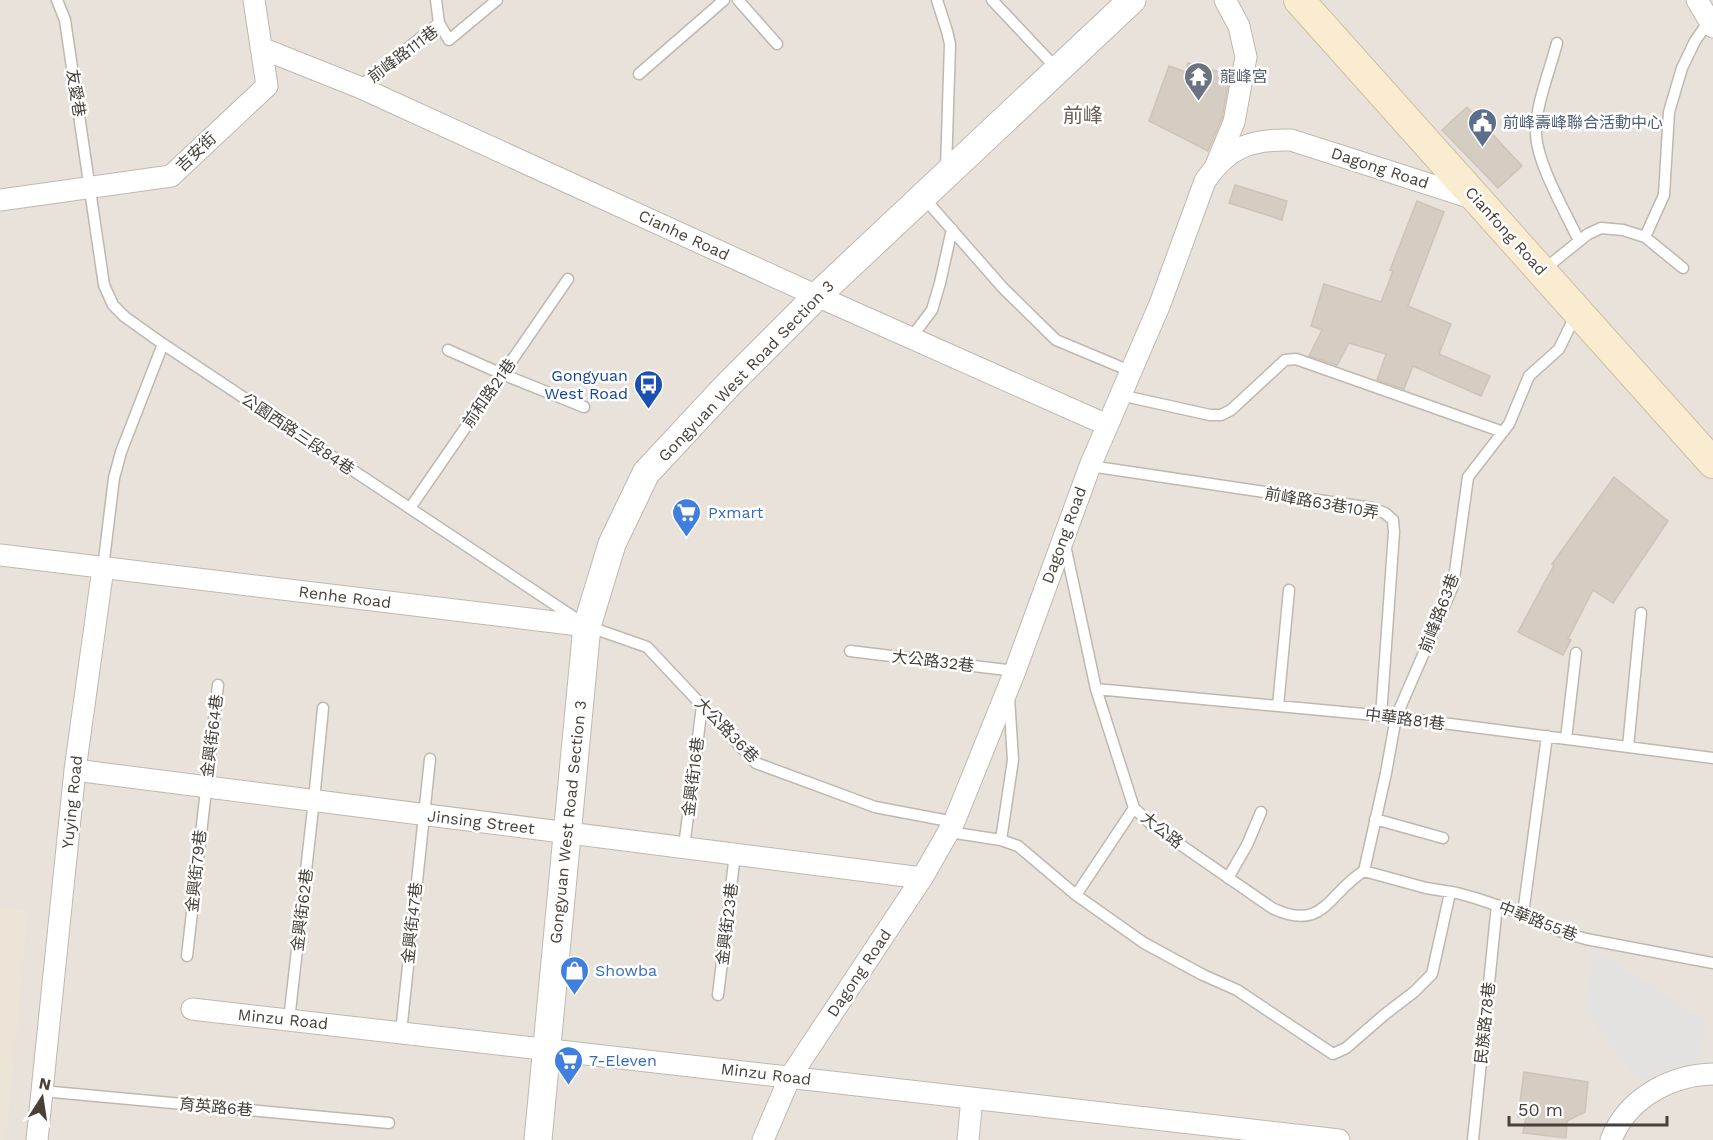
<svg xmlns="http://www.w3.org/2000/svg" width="1713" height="1140" font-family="'Work Sans','Noto Sans TC',sans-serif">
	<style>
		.residential { fill: #e8e2db }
		.education { fill: #ece4d7 }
		.parking { fill: #e4e2e0 }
		.building { fill: #d5ccc2; stroke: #cfc3b6; stroke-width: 1.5 }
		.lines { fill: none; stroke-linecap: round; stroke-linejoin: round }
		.service-casing { stroke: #bfb8af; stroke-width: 13 }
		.minor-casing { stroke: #bfb8af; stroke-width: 23 }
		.tertiary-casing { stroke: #bfb8af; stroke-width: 29 }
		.secondary-casing { stroke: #cfbea0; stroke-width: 32 }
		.service { stroke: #fff; stroke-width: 10 }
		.minor { stroke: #fff; stroke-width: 21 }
		.tertiary { stroke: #fff; stroke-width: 27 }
		.secondary { stroke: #f9ecd1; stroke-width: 30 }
		.labels { text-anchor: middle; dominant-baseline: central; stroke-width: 5; stroke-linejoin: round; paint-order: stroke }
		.street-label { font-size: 16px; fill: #48413a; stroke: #fff }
		.worship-label { font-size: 16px; fill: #5b616d; stroke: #fff; text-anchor: start }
		.service-label { font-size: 16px; fill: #4e5e75; stroke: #fff; text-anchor: start }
		.transit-label { font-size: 16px; fill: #164399; stroke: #fff; text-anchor: end }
		.shop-label { font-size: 16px; fill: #366cbe; stroke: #fff; text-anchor: start }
		.quarter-label { font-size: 20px; fill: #6a5e52; stroke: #fff }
	</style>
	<rect width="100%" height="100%" fill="#f4f1ec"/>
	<path class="residential" d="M0 0H1713V1140H0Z"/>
	<path class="education" d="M0 907 28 911 6 1140H0Z"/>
	<path class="parking" d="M1595 950 1706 1020 1699 1062 1657 1072 1640 1082 1585 1011Z"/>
	<path class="building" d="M1188 63 1230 75 1222 118 1208 151 1149 121 1169 66 1186 72Z
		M1467 107 1522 166 1498 188 1442 130Z
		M1235 185 1287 201 1282 220 1229 203Z
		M1417 201 1444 212 1408 306 1451 324 1439 354 1490 376 1481 396 1413 366 1404 389 1377 380 1386 354 1349 343 1337 365 1309 356 1322 330 1311 326 1324 284 1381 302 1393 271 1390 270Z
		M1614 477 1668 521 1613 603 1593 590 1568 639 1571 640 1563 655 1518 632 1554 565 1552 564Z
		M1524 1072 1588 1082 1585 1112 1567 1121 1566 1138 1523 1133 1526 1117H1518Z"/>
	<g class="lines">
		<defs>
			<path id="service" d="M57 0 65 20 104 285 113 305 125 317 163 344 587 626 647 647 756 763 875 807 954 822
				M436 0 439 23
				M738 0 777 44
				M937 0 947 31 950 44 946 169
				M992 0 1058 70
				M1557 43C1550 70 1535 106 1536 134 1537 164 1566 213 1579 241
				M639 74 724 0
				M359 87 439 23 449 40 497 0
				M924 198 1003 288 1056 340 1130 371
				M1645 237 1664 195 1669 112 1682 68 1695 41 1709 21
				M1542 271 1588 234 1601 228 1623 230 1645 237 1683 268
				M911 338 932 310 940 283 952 229
				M448 350 502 374 584 407
				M1120 395 1210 415H1221L1231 410 1285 360 1296 359 1503 432
				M1090 466 1372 508 1385 513 1393 520 1394 532 1381 716
				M410 508 568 279
				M1065 545 1096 689 1134 808 1152 825 1272 908C1324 933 1328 893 1364 871
				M103 568 114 478 121 452 163 344
				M850 651 1015 671
				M1096 689 1396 717 1713 758
				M1278 706 1289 590
				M1566 739 1576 653
				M1628 747 1641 613
				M1375 819 1443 838
				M949 832 1001 840 1018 846 1076 895 1144 943 1203 975 1237 990 1333 1054 1346 1048 1384 1015 1414 992 1432 974 1450 893
				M1001 840 1013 760 1009 697
				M684 847 702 706
				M1364 871 1386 773 1396 717 1453 586 1468 477 1509 424 1529 376 1559 349 1576 314
				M1364 871 1426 888 1457 893 1475 898 1529 916 1559 931 1586 939 1713 963
				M1228 878 1247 845 1261 812
				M1076 895 1134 808
				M1523 914 1547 736
				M187 956 218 685
				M718 995 735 854
				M289 1020 314 800 323 708
				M401 1032 430 759
				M42 1091 389 1123
				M1473 1140 1497 905"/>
			<path id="minor" d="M1697 0 1713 27
				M261 48 359 87 817 296 1107 425
				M1216 165 1234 122 1246 57 1239 26 1225 0
				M0 200 171 176 267 86 254 0
				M0 555 587 626
				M75 770 922 878
				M192 1009 1339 1140
				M37 1140 75 770 103 568
				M763 1140 790 1077 922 878 954 822 1015 671 1090 466 1160 304 1205 181C1228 147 1251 139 1291 140L1475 199
				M968 1140 972 1098
				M1611 1140C1627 1098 1671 1075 1713 1074"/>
			<path id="tertiary" d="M538 1140 587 626 612 544 646 473 728 385 817 296 1132 0"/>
			<path id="secondary" d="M1299 0 1713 463"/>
		</defs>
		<use href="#service" class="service-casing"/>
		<use href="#minor" class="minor-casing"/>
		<use href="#tertiary" class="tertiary-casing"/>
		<use href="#secondary" class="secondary-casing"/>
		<use href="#service" class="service"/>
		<use href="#minor" class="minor"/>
		<use href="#tertiary" class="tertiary"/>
		<use href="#secondary" class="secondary"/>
	</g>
	<defs>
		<symbol id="temple-pin" viewBox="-11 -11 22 30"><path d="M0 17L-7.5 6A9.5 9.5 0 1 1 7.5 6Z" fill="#6b7280" stroke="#fff"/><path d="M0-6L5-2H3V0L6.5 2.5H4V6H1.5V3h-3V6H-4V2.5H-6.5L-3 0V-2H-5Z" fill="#fff"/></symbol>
		<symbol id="civic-pin" viewBox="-11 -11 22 30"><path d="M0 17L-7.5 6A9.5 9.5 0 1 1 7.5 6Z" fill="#5c6f8a" stroke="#fff"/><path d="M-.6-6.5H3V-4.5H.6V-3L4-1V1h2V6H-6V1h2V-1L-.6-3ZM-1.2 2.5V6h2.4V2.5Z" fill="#fff"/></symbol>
		<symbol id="bus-pin" viewBox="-11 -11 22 30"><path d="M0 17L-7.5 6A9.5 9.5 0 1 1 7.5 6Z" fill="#1a4fb4" stroke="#fff"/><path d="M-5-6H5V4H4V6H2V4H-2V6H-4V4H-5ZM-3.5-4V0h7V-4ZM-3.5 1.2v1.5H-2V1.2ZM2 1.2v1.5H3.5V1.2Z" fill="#fff"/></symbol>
		<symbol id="supermarket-pin" viewBox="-11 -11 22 30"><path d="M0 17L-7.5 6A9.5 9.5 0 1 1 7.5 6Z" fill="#3f7fe0" stroke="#fff"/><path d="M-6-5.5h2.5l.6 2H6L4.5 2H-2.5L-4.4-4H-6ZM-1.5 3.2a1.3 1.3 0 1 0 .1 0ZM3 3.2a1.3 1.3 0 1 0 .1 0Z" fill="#fff"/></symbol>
		<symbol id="shop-pin" viewBox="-11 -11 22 30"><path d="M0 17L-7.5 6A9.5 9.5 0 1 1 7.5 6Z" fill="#3f7fe0" stroke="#fff"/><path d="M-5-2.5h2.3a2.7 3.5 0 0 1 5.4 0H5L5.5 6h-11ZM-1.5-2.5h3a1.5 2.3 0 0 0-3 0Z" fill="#fff"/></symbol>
	</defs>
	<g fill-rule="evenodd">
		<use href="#temple-pin" x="1182" y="60" width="33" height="45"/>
		<use href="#civic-pin" x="1466" y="106" width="33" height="45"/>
		<use href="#bus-pin" x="632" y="368" width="33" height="45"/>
		<use href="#supermarket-pin" x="670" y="496" width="33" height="45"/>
		<use href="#shop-pin" x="558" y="954" width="33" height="45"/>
		<use href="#supermarket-pin" x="552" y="1044" width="33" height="45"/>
	</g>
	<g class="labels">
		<g class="street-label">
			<text transform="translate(403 54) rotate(-37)">前峰路111巷</text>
			<text transform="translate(76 93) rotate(81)">友愛巷</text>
			<text transform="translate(196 152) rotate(-43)">吉安街</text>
			<text transform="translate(1380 168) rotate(18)">Dagong Road</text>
			<text transform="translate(1506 231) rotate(48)">Cianfong Road</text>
			<text transform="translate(684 235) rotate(25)">Cianhe Road</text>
			<text transform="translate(746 371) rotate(-46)">Gongyuan West Road Section 3</text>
			<text transform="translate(489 393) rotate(-55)">前和路21巷</text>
			<text transform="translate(298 434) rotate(34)">公園西路三段84巷</text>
			<text transform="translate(1322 503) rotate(10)">前峰路63巷10弄</text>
			<text transform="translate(1064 535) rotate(-70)">Dagong Road</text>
			<text transform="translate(345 597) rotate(7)">Renhe Road</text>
			<text transform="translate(1439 613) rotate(-69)">前峰路63巷</text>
			<text transform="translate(933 661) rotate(7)">大公路32巷</text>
			<text transform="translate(1405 719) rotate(7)">中華路81巷</text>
			<text transform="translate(727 730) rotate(46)">大公路36巷</text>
			<text transform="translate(212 736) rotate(-83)">金興街64巷</text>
			<text transform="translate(693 777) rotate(-83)">金興街16巷</text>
			<text transform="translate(72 802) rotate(-84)">Yuying Road</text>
			<text transform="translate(481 822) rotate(7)">Jinsing Street</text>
			<text transform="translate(568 822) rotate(-84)">Gongyuan West Road Section 3</text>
			<text transform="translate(1162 830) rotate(38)">大公路</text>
			<text transform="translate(196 871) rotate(-84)">金興街79巷</text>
			<text transform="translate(302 910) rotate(-83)">金興街62巷</text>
			<text transform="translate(1538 921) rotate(21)">中華路55巷</text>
			<text transform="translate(412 923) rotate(-84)">金興街47巷</text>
			<text transform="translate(727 924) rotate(-83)">金興街23巷</text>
			<text transform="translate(859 973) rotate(-56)">Dagong Road</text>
			<text transform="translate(283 1019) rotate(6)">Minzu Road</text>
			<text transform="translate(1485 1023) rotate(-84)">民族路78巷</text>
			<text transform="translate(766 1074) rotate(7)">Minzu Road</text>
			<text transform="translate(216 1107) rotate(5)">育英路6巷</text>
		</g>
		<g class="worship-label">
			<text x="1220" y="76">龍峰宮</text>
		</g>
		<g class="service-label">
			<text x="1503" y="122">前峰壽峰聯合活動中心</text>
		</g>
		<g class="transit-label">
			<text x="628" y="375">Gongyuan<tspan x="628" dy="18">West Road</tspan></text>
		</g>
		<g class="shop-label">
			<text x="708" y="512">Pxmart</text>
			<text x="595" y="970">Showba</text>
			<text x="589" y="1060">7-Eleven</text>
		</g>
		<g class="quarter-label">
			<text x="1083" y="115">前峰</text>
		</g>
	</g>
	<g transform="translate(42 1098) rotate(12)" stroke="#ffffff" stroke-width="4.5" paint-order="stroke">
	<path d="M0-4.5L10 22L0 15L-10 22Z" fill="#48413a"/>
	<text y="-9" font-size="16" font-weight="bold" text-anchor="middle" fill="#48413a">N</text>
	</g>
	<path d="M1509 1116v9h158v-9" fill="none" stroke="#48413a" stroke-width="3"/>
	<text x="1518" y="1116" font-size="18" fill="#48413a" stroke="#ffffff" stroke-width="4.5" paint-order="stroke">50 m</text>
</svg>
